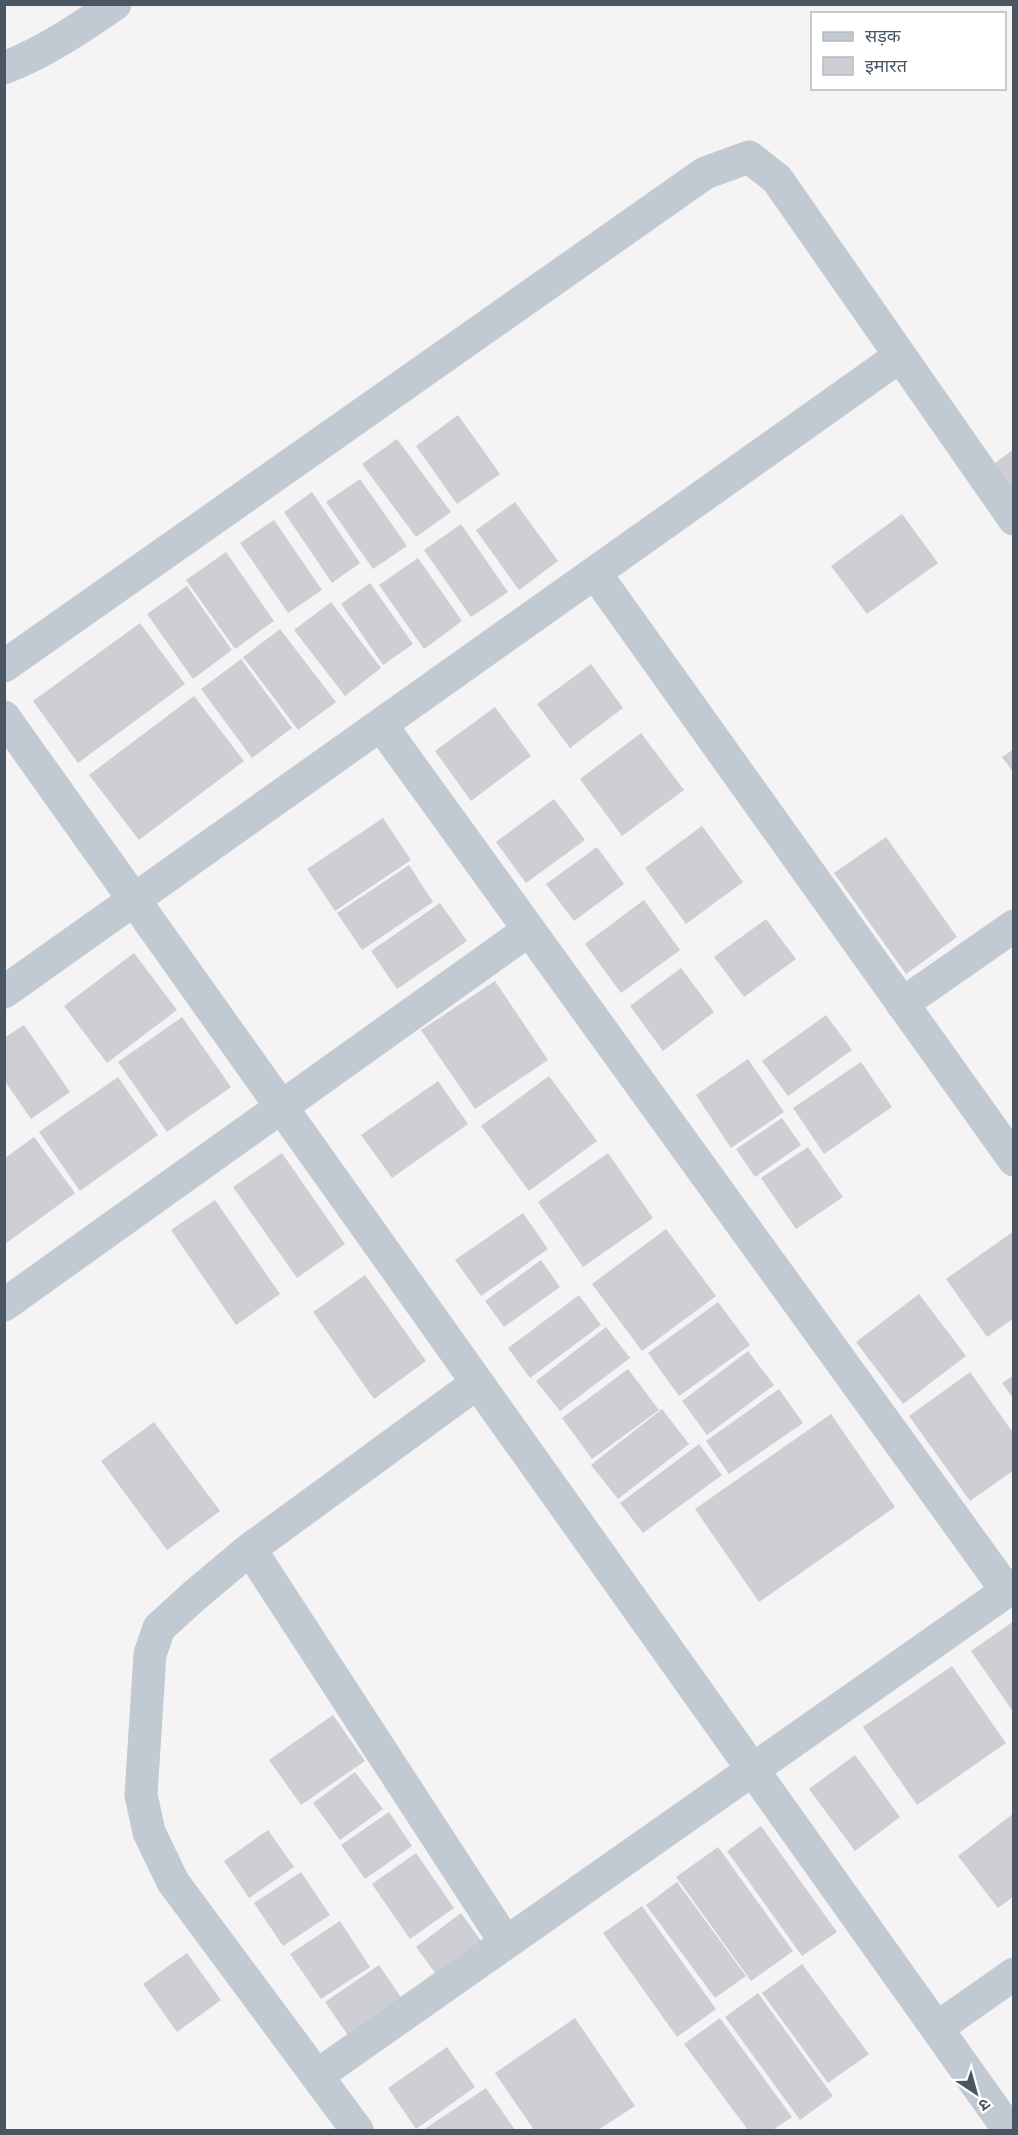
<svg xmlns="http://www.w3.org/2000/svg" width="1018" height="2135" font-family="'Fira Sans','Noto Sans Devanagari',sans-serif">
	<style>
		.building { fill: #cdcfd5 }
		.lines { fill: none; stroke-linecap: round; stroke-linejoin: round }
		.minor { stroke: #c1cad2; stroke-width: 33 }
	</style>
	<rect width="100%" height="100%" fill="#f5f3f3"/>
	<path class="building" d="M458 415 500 474 457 504 416 446Z
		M397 439 451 512 416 537 362 464Z
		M1014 449V497L991 466Z
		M360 479 407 546 373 569 326 502Z
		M312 492 360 563 332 583 284 512Z
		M515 502 558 561 519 590 476 530Z
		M902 514 938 563 867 614 831 566Z
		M274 520 322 590 288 613 240 543Z
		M461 524 508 592 471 617 424 550Z
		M226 552 274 621 235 649 186 580Z
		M418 558 462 621 424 649 379 585Z
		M370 583 413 644 383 665 341 604Z
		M187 586 232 650 193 679 147 614Z
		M331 602 381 668 345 696 294 630Z
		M140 623 185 684 78 763 33 701Z
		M280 629 336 702 298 730 243 657Z
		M241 659 292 728 252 758 201 689Z
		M591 664 623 708 570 748 537 704Z
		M194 696 244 761 139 840 89 775Z
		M495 707 531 756 471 801 435 751Z
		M641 733 684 790 622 836 580 779Z
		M1014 749V773L1002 757Z
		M554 799 585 840 526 883 496 842Z
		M383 818 411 860 335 911 307 869Z
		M702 826 743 882 686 924 645 868Z
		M886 837 957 937 906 974 834 873Z
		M597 847 624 884 574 921 546 884Z
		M409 865 433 902 362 950 337 913Z
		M644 900 680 950 621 993 585 944Z
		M440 903 467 941 397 989 371 951Z
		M766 919 796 959 744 997 714 957Z
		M134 953 177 1010 107 1063 64 1006Z
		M681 968 714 1012 663 1051 630 1006Z
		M495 981 548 1060 475 1109 421 1030Z
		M826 1015 852 1050 788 1096 762 1061Z
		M182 1017 231 1087 167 1132 118 1062Z
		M24 1025 70 1092 31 1119 4 1080V1038Z
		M748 1059 784 1112 731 1148 696 1095Z
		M861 1062 892 1107 824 1154 793 1108Z
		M549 1076 597 1141 529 1191 481 1126Z
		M118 1077 158 1135 80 1191 39 1132Z
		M438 1081 468 1124 392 1178 361 1135Z
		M782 1118 801 1145 755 1177 736 1149Z
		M34 1137 75 1193 5 1244V1158Z
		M808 1147 843 1197 796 1229 761 1178Z
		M282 1153 345 1244 297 1278 233 1187Z
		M608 1153 653 1218 583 1267 538 1202Z
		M215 1200 280 1294 236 1325 171 1230Z
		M523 1213 548 1249 481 1296 455 1260Z
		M666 1229 716 1296 642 1351 592 1284Z
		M1014 1231V1318L987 1337 946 1279Z
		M541 1260 560 1287 504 1327 485 1301Z
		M365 1275 426 1361 374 1399 313 1312Z
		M919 1294 966 1356 903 1404 856 1342Z
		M579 1295 601 1325 530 1378 508 1348Z
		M718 1302 750 1345 679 1396 648 1353Z
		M606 1327 630 1358 560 1411 536 1381Z
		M748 1351 774 1385 707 1435 682 1401Z
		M628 1369 659 1410 592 1459 562 1418Z
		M970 1372 1014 1434V1470L970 1501 909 1416Z
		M1014 1375V1399L1002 1383Z
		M779 1389 803 1423 729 1474 706 1441Z
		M662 1409 689 1444 618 1499 591 1465Z
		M831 1414 895 1507 759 1602 695 1509Z
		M154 1422 220 1511 167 1550 101 1461Z
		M699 1444 722 1475 643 1533 620 1503Z
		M1014 1621V1713L971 1651Z
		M952 1666 1006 1743 917 1805 863 1727Z
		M333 1715 365 1761 301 1805 269 1760Z
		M855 1755 900 1817 855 1851 809 1789Z
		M355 1772 383 1809 340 1840 313 1803Z
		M389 1812 412 1846 365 1879 341 1845Z
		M1014 1813V1896L998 1908 958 1856Z
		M761 1826 837 1932 802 1956 727 1851Z
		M268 1830 294 1867 249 1898 224 1861Z
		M718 1847 793 1951 751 1981 676 1877Z
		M416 1853 454 1908 410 1939 372 1884Z
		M301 1872 330 1915 283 1946 254 1903Z
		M677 1882 746 1976 715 1998 646 1905Z
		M642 1906 716 2009 677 2037 603 1933Z
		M461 1913 484 1945 439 1978 416 1947Z
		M340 1921 370 1967 321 1999 290 1954Z
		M187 1953 221 2000 177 2032 143 1984Z
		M802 1964 869 2054 828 2083 762 1993Z
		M379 1965 405 2003 352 2041 325 2002Z
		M758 1993 833 2096 800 2120 725 2017Z
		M575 2018 635 2106 598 2130H534L495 2073Z
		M720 2018 792 2117 773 2130H748L684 2044Z
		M447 2047 475 2087 416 2129 388 2088Z
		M486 2088 515 2130H423Z"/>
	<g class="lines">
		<path class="minor" d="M4 68C45 52 79 29 115 4
			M595 573 1014 1160
			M4 666 705 173 749 157 777 179 1014 519
			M4 717 1009 2130
			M381 725 1007 1591
			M4 992 900 356
			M902 1004 1014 926
			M4 1305 529 930
			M250 1549 506 1943
			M937 2028 1014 1974
			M318 2075 1014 1586
			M357 2130 173 1882 149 1832 141 1795 150 1654 159 1628 194 1596 250 1549 477 1383"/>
	</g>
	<rect width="1018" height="2135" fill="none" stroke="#4a5661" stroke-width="12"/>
	<rect x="811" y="12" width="195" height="78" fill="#ffffff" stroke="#b7bbc0" stroke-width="1.5"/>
	<rect x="823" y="32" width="30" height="9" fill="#c1cad2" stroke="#b7bbc0" stroke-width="1.5"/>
	<text x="865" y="42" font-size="18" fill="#4a5661">सड़क</text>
	<rect x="823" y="57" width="30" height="18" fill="#cdcfd5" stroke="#b7bbc0" stroke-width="1.5"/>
	<text x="865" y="72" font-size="18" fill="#4a5661">इमारत</text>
	<g transform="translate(976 2093) rotate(144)" stroke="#ffffff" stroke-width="4.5" paint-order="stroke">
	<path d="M0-4.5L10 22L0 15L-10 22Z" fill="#4a5661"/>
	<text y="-9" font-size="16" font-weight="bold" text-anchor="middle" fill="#4a5661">उ</text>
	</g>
</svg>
